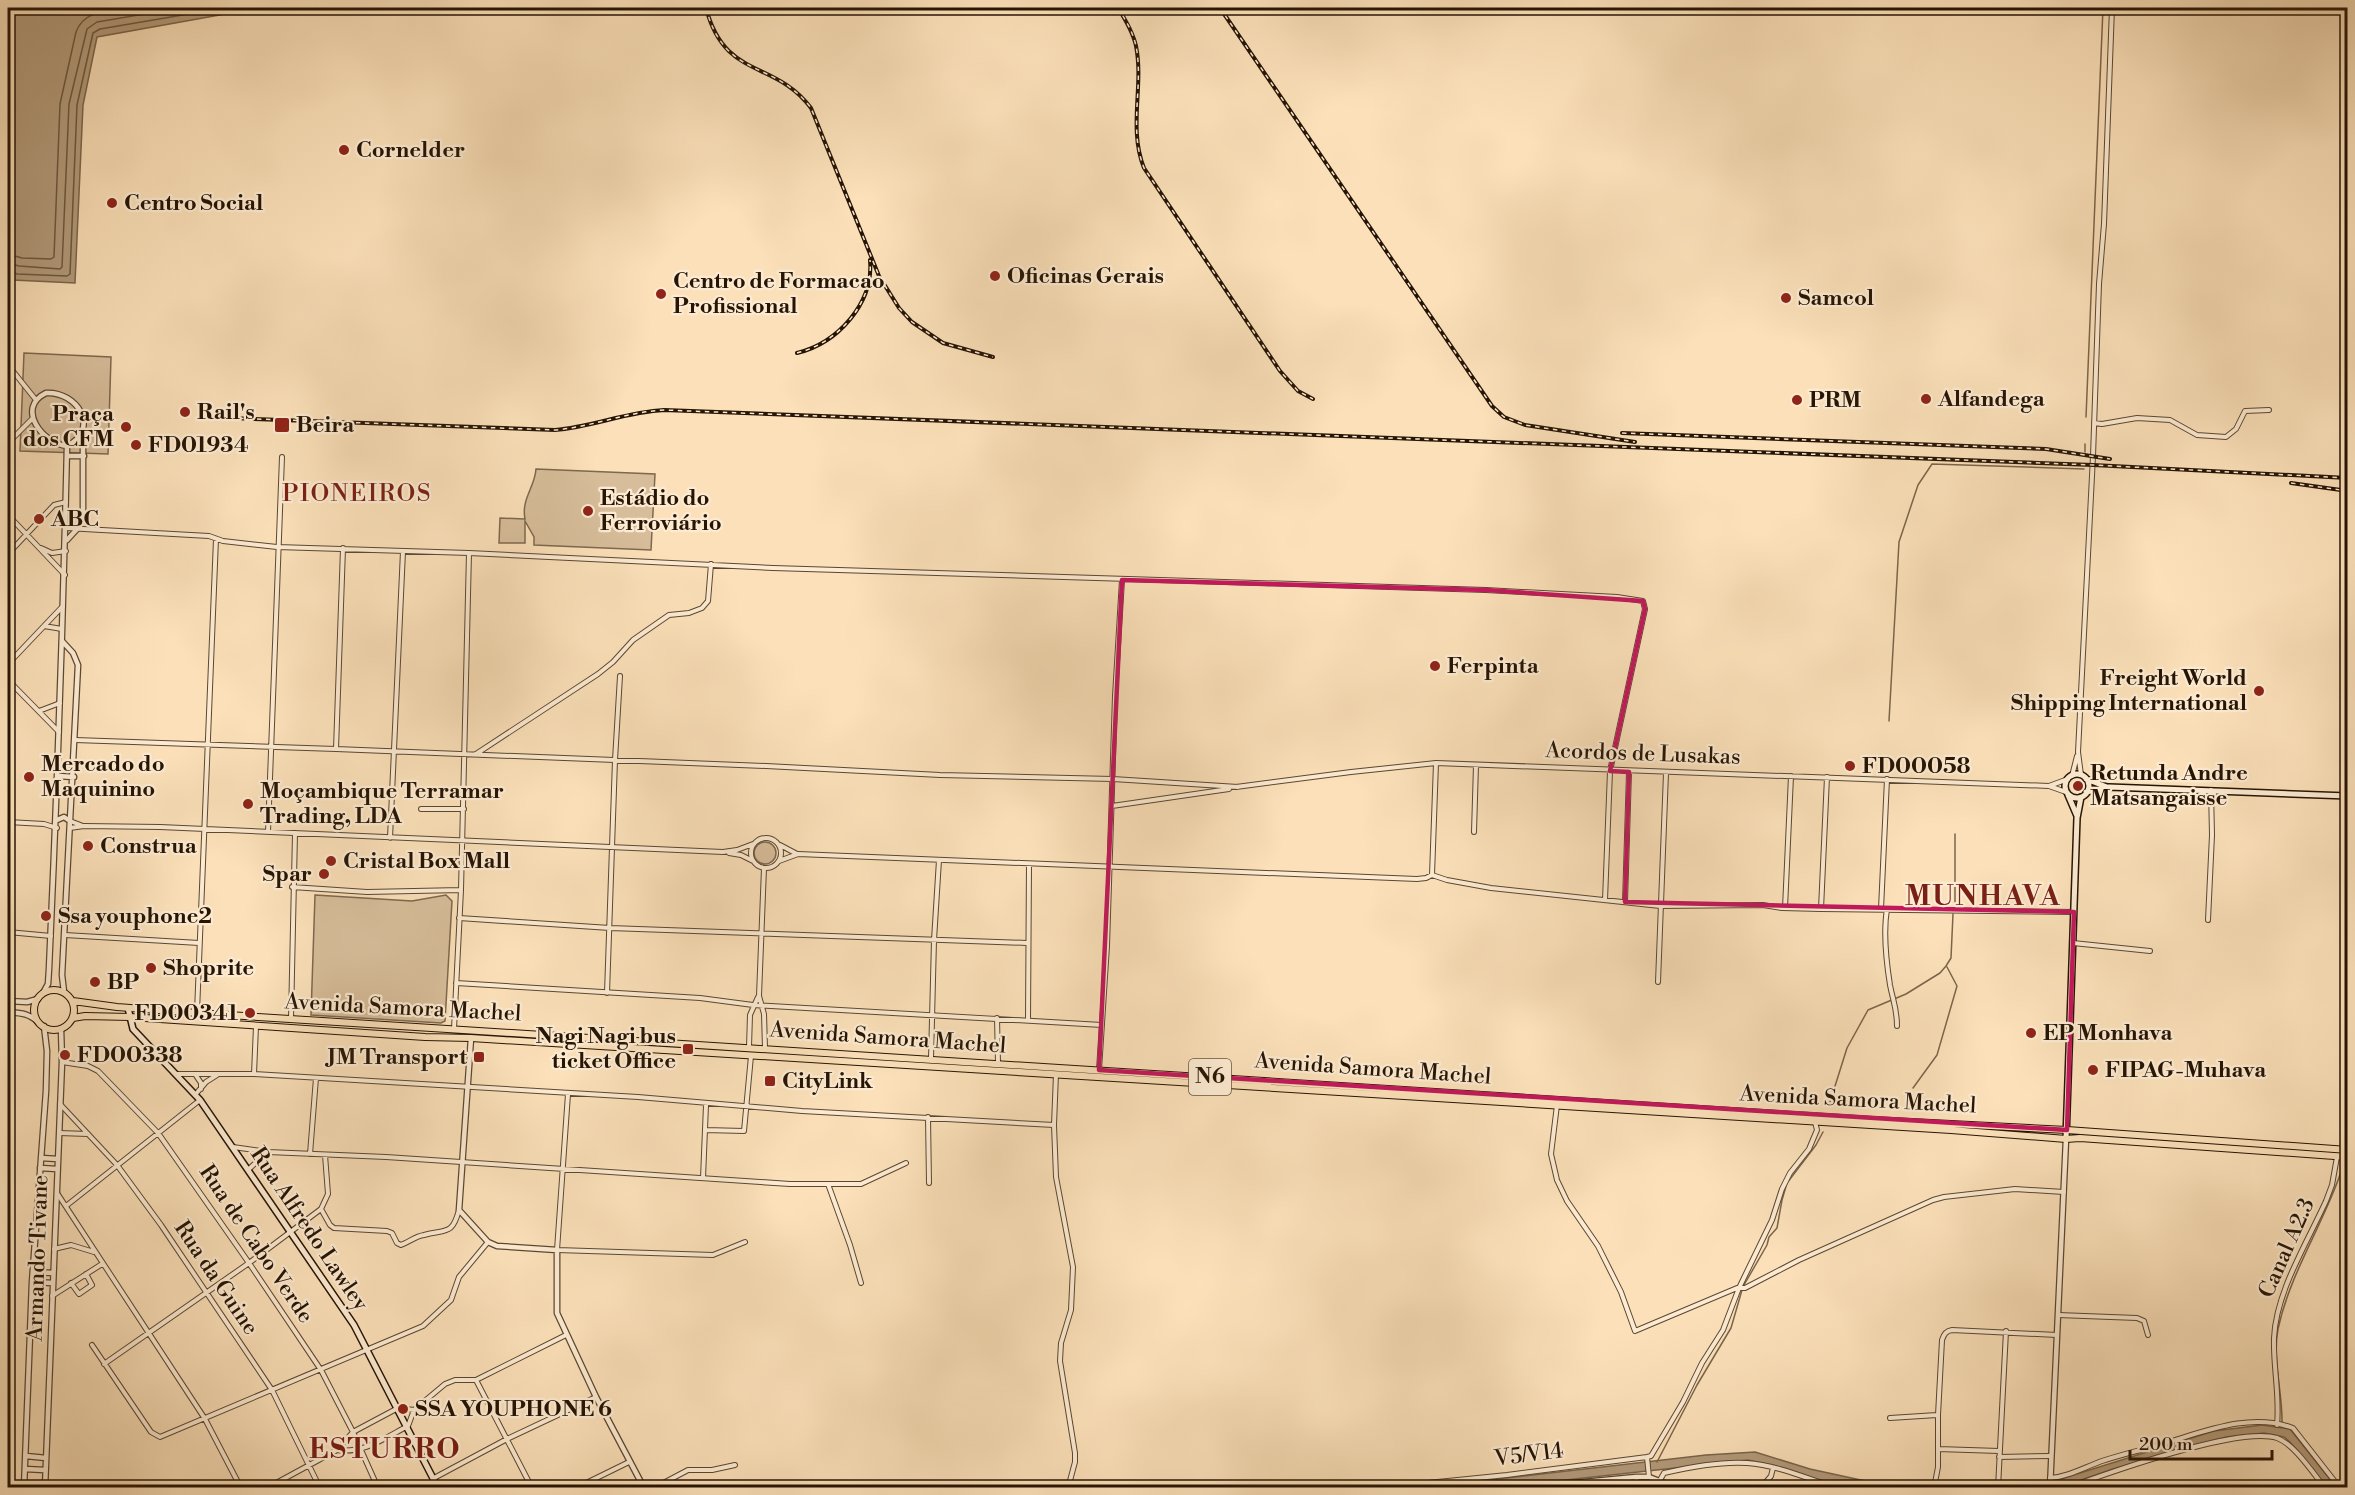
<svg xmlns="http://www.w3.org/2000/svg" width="2355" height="1495" font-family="'Libre Bodoni',serif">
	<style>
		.green { fill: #d7bd9a; stroke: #7e684f; stroke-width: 1.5 }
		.water { fill: #b39b7b; stroke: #7b654b; stroke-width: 1.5 }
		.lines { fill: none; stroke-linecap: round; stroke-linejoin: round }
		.shore { stroke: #6c5840; stroke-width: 1.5 }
		.stream { stroke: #7b654b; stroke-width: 1.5 }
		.minor-casing { stroke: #5b4731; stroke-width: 6 }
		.tertiary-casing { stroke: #5b4731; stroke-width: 7 }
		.secondary-casing { stroke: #261404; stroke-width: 8 }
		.trunk-casing { stroke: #261404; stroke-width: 8 }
		.minor { stroke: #fcebd2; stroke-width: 4 }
		.tertiary { stroke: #fcebd2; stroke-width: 4.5 }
		.secondary { stroke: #fcebd2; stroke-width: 5 }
		.trunk { stroke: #fbe0b9; stroke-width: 6 }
		.rail-casing { stroke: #261404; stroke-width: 4 }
		.rail { stroke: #fcebd2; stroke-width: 1.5; stroke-dasharray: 4.5; stroke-linecap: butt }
		.marked { fill: none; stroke: #c2185b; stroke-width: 4.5; stroke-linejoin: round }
		.poi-dot { fill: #8f2418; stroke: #fcebd2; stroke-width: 2 }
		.labels { text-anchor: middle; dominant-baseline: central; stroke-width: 4.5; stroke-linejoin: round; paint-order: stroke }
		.shield { fill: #fcebd2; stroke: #665442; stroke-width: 1.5 }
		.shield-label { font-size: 21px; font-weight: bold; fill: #261404 }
		.poi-label { font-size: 22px; font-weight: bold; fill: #261404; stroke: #fcebd2; text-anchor: start }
		.street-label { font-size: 22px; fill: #261404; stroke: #fcebd2 }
		.neighbourhood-label { font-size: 24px; letter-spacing: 1.5px; fill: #7a1f14; stroke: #fcebd2 }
		.district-label { font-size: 28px; font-weight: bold; letter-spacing: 1.5px; fill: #7a1f14; stroke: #fcebd2 }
	</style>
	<rect width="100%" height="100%" fill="#fbe0b9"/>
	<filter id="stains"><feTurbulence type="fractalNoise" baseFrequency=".00333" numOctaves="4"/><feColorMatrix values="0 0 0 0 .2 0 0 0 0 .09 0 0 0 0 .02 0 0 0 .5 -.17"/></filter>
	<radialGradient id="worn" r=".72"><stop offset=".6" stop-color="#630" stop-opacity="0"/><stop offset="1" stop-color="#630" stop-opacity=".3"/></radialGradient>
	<path class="green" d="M24 353 111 357 108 454 20 451Z
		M536 469 655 474 651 550 534 545V537L525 521V543H499L500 518 525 519C521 499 535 487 536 469Z
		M754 853a11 11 0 1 1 22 0a11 11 0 1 1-22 0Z
		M315 895 412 901 446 895 452 901 445 1021 441 1023 311 1015Z"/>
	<path class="water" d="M8 8H259L97 37 83 105 75 283 13 280 8 271Z
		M2262 1425 2290 1429 2336 1487H2326L2290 1442 2284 1437 2264 1433 2226 1437 2113 1469 2061 1487 2032 1488 2214 1431Z
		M1755 1452 1810 1469 1893 1487 1839 1486 1776 1466 1748 1460 1501 1487 1419 1488 1706 1455Z"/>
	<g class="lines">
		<path class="shore" d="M8 254 22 258 51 259 54 257 60 104 76 32C84 10 108 11 128 8
			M8 263 19 266 60 269 62 267 69 104 87 29 97 22 180 8
			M8 270 17 274 67 276 70 274 77 105 93 33 100 29 224 8"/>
		<path class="stream" d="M2086 417 2103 8
			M2085 452V444
			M1889 721 1899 542 1918 485 1932 464 2084 469
			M1955 906V834
			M1913 1088 1937 1055 1957 986 1947 967
			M1830 1102 1847 1048 1868 1010 1906 994 1940 973 1946 966 1951 958 1953 914
			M1744 1285 1767 1245 1769 1237 1777 1228 1782 1200 1787 1183 1816 1145 1823 1132
			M2282 1425C2283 1393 2272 1360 2278 1329 2290 1273 2323 1225 2341 1172
			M1657 1462 1697 1385 1731 1328 1742 1290"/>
		<defs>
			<path id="minor" d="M8 365 36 400
				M2094 423 2102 424 2137 418 2170 420 2197 435 2226 437 2236 429 2245 411 2269 410
				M8 443 33 418
				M8 515 65 575
				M66 528 209 536 223 541 277 547 469 553 773 568 1486 590 1617 597 1643 601 1645 609 1610 771 1605 900
				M41 548 52 553 66 551
				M343 548 336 749 766 766 940 775 1113 779 1238 787
				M8 554 54 505 66 502
				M44 626 62 629
				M8 664 63 606
				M8 680 59 732
				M39 711 60 703
				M75 740 336 749
				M476 754 598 674 613 662 633 640 669 615 689 613 702 608 708 601 711 564
				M2081 775 2078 752 2093 456 2099 284 2104 224 2112 8
				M2072 776 2077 756
				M2049 786 2068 779
				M1236 787 1351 772 1436 763 2049 786 2066 792
				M1112 806 1229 789
				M421 809H464
				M70 821 83 826
				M8 822 44 824 57 828
				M70 828 84 826 160 827 723 852 737 850 753 844
				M268 832 282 457
				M1474 832 1476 765
				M751 853a15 15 0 1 1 30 0a15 15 0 1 1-30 0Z
				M390 838 403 551
				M780 845 797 854
				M729 853 741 855 753 861
				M779 861 798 854 1417 879 1426 878 1432 875 1447 880 1491 888 1660 906 1763 905 1782 908 1821 909 2074 912
				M764 868 759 996 764 1014 765 1048
				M1432 875 1436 763
				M292 887 367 892 461 890
				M1625 902 1629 772
				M1785 908 1791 776
				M1821 909 1827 777
				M1881 909 1887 779
				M1887 909C1883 933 1886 960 1890 985 1893 1001 1897 1008 1897 1026
				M459 918 610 928 1027 943
				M2208 920 2212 835 2211 790
				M8 932 51 936
				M65 935 199 943
				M2073 943 2150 951
				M1658 982 1666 773
				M456 983 700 998 753 1005 1102 1025
				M607 993 615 760 620 676
				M197 1012 216 539
				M997 1018 998 1063
				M291 1019 295 833
				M1028 1020 1029 864
				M454 1029 461 890 469 553
				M749 1047 750 1015 758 997
				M931 1059 934 940 939 860
				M62 1062 88 1066 98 1071 158 1133 249 1263 321 1370 353 1432 378 1488
				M1099 1070 1107 946 1115 696 1122 580
				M176 1074H254L638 1097 802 1111 1054 1125
				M195 1074 201 1083V1089
				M254 1074 256 1026
				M1056 1074 1054 1125 1056 1177 1073 1267 1071 1310 1061 1343 1060 1361 1075 1453V1462L1068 1488
				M568 1094 557 1250 713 1255 745 1242
				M195 1095 206 1082 217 1075
				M60 1104 117 1165 161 1225 272 1390 320 1488
				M1557 1105 1551 1154 1557 1180 1567 1201 1598 1246 1621 1292 1635 1331 1737 1288H1745L1799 1260 1933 1200 1944 1197 2015 1189 2064 1192
				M928 1117 929 1183
				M705 1130 744 1131 751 1056
				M59 1133 88 1134
				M233 1147 268 1152 386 1157 790 1184H861L906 1163
				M310 1154 316 1078
				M249 1169 267 1152
				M703 1178 706 1105
				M828 1184 850 1245 861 1283
				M57 1193 205 1419 241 1488
				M66 1206 200 1100
				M321 1209 330 1225 334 1228 387 1231 392 1233 397 1243 401 1245C409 1242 416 1236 424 1235 446 1229 452 1236 459 1210
				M54 1249 71 1245 94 1252
				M71 1283 79 1294 92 1285 86 1274
				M52 1296 102 1264
				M2058 1315 2137 1318 2144 1321 2148 1335
				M92 1345 151 1432 160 1437 423 1326 451 1300 459 1277 488 1242
				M104 1364 249 1263 321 1209 328 1194 325 1155
				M476 1380 532 1488
				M1890 1418 1937 1415
				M2277 1425C2280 1396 2273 1367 2274 1338 2276 1292 2307 1243 2326 1201L2332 1185 2337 1157
				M1938 1449 1999 1451
				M337 1450C363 1454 385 1438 408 1426L414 1410 445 1384 455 1380H476L566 1335
				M1647 1457 1651 1456 1683 1402 1702 1363 1723 1330 1739 1288 1772 1220 1782 1189 1790 1173 1809 1149 1817 1130 1815 1122
				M1647 1457 1649 1477
				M1999 1457 2051 1456
				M1636 1477 1638 1488
				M434 1478 507 1439 596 1397
				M2050 1478C2068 1477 2085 1467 2102 1461 2120 1455 2137 1451 2155 1446 2199 1434 2248 1411 2293 1428L2340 1488
				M1660 1480 1664 1473C1690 1467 1720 1461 1747 1463 1777 1465 1808 1479 1837 1488
				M267 1488 337 1450 353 1432 398 1408 414 1410
				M576 1488 629 1462
				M654 1488 688 1470H712L735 1465
				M1378 1488 1507 1475 1647 1457
				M1761 1488 1771 1476 1773 1468
				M1934 1488 1938 1467V1415L1942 1340C1944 1334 1946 1331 1952 1330L2057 1335
				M1998 1488 2006 1331
				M2067 1488C2108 1473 2239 1426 2277 1438 2294 1444 2313 1473 2325 1488"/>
			<path id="tertiary" d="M46 393C77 391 101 429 67 446 43 444 15 408 46 393Z
				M67 456H84
				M67 540 78 528 83 511V434
				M62 641 73 653 78 665 62 975 64 992
				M58 776 74 777
				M57 820 64 817 70 821
				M43 993 48 984 49 969C57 795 63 621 67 446
				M8 1001 27 1002 38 999
				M8 1012C20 1013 29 1013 38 1022
				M471 1038 459 1210 488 1242 497 1246 557 1250V1313L596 1397 644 1488
				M41 1158 58 1159
				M40 1168 57 1169
				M33 1272 53 1273
				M32 1282 53 1283
				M26 1456 46 1458
				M25 1469 45 1470
				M24 1488 32 1282 46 1091 47 1051 44 1026
				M45 1488 62 1062 61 1029
				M1522 1488 1636 1477H1649L1677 1488
				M2050 1488 2066 1139"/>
			<path id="secondary" d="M2065 786a12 12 0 1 1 24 0a12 12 0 1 1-24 0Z
				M2086 779 2107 787
				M2086 792 2109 787 2348 796
				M2068 795 2077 816
				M128 1008 133 1029 200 1100 354 1325 438 1488
				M2066 1139 2077 818 2081 797"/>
			<path id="trunk" d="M34 1010a20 20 0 1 1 40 0a20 20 0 1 1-40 0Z
				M73 1001 117 1007 197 1013 1873 1120 2067 1130 2348 1150
				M73 1018 85 1016 130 1017 425 1037 471 1038 1951 1130 2066 1139 2080 1138 2348 1157"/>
		</defs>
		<use href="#minor" class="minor-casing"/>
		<use href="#tertiary" class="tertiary-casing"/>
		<use href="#secondary" class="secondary-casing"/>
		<use href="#trunk" class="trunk-casing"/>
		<use href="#minor" class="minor"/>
		<use href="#tertiary" class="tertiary"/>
		<use href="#secondary" class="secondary"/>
		<use href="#trunk" class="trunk"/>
		<defs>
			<path id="rail" d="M706 8C725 80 774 59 811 108L879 276 899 308 912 322 943 343 993 357
				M1118 8C1125 19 1133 32 1136 46 1144 86 1128 128 1144 168L1280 371 1298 391 1313 399
				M1220 8 1492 406 1504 417 1525 425 1635 442
				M797 353C838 343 874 303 870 260
				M230 418 555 430C592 427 626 412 664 410L2093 465 2348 478
				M1622 433 2046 449 2110 459
				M2291 483 2348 491"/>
		</defs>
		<use href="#rail" class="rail-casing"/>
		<use href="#rail" class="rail"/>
	</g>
	<path class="marked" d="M1122 580 1486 590 1643 601 1645 609 1610 771 1629 772 1625 902 2074 912 2067 1130 1099 1070Z"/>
	<g class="poi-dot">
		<circle cx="344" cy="150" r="6"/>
		<circle cx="112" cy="203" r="6"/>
		<circle cx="995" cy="276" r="6"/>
		<circle cx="661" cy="294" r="6"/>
		<circle cx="1786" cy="298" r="6"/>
		<circle cx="1926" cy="399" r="6"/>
		<circle cx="1797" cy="400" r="6"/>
		<circle cx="185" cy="412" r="6"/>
		<rect x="274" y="417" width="16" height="16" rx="3"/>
		<circle cx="126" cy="427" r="6"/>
		<circle cx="136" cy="445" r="6"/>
		<circle cx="588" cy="511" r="6"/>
		<circle cx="39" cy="519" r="6"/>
		<circle cx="1435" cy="666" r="6"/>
		<circle cx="2259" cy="691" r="6"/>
		<circle cx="1850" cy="766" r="6"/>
		<circle cx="29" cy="777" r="6"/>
		<circle cx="2078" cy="786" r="6"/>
		<circle cx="248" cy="804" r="6"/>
		<circle cx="88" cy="846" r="6"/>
		<circle cx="331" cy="861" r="6"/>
		<circle cx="324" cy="874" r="6"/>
		<circle cx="46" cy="916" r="6"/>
		<circle cx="151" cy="968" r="6"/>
		<circle cx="95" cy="982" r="6"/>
		<circle cx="250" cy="1013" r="6"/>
		<circle cx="2031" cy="1033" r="6"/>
		<rect x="682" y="1043" width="12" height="12" rx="3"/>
		<circle cx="65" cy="1055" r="6"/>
		<rect x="473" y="1051" width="12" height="12" rx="3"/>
		<circle cx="2093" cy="1070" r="6"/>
		<rect x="764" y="1075" width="12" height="12" rx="3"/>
		<circle cx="403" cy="1409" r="6"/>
	</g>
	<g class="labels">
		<rect class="shield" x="1189" y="1059" width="42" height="36" rx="4.5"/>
		<g class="shield-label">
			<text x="1210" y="1077">N6</text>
		</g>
		<g class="poi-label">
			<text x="356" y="150">Cornelder</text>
			<text x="124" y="203">Centro Social</text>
			<text x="1007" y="276">Oficinas Gerais</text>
			<text x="673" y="281">Centro de Formacao<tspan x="673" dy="25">Profissional</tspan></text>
			<text x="1798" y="298">Samcol</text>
			<text x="1938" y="399">Alfandega</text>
			<text x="1809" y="400">PRM</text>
			<text x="197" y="412">Rail's</text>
			<text x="114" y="414" text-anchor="end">Praça<tspan x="114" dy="25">dos CFM</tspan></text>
			<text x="296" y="425">Beira</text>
			<text x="148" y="445">FD01934</text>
			<text x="600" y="498">Estádio do<tspan x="600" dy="25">Ferroviário</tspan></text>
			<text x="51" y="519">ABC</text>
			<text x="1447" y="666">Ferpinta</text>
			<text x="2247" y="678" text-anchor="end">Freight World<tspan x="2247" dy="25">Shipping International</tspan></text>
			<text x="41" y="764">Mercado do<tspan x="41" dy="25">Maquinino</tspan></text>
			<text x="1862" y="766">FD00058</text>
			<text x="2090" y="773">Retunda Andre<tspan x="2090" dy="25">Matsangaisse</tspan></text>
			<text x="260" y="791">Moçambique Terramar<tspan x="260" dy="25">Trading, LDA</tspan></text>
			<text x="100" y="846">Construa</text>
			<text x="343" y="861">Cristal Box Mall</text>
			<text x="312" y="874" text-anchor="end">Spar</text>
			<text x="58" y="916">Ssa youphone2</text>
			<text x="163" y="968">Shoprite</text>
			<text x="107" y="982">BP</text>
			<text x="238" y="1013" text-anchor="end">FD00341</text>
			<text x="2043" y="1033">EP Monhava</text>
			<text x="676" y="1036" text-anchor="end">Nagi Nagi bus<tspan x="676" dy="25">ticket Office</tspan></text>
			<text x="77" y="1055">FD00338</text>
			<text x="467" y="1057" text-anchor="end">JM Transport</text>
			<text x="2105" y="1070">FIPAG-Muhava</text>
			<text x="782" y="1081">CityLink</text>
			<text x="415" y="1409">SSA YOUPHONE 6</text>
		</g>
		<g class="street-label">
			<text transform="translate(1643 754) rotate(2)">Acordos de Lusakas</text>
			<text transform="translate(403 1008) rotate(3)">Avenida Samora Machel</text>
			<text transform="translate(888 1038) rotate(4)">Avenida Samora Machel</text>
			<text transform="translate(1373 1069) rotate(4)">Avenida Samora Machel</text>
			<text transform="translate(1858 1100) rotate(3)">Avenida Samora Machel</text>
			<text transform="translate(309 1229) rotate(56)">Rua Alfredo Lawley</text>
			<text transform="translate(256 1244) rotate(56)">Rua de Cabo Verde</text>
			<text transform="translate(2287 1248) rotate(-66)">Canal A2.3</text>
			<text transform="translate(38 1258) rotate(-88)">Armando Tivane</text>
			<text transform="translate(216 1278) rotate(56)">Rua da Guine</text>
			<text transform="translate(1529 1455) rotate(-7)">V5/V14</text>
		</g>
		<g class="neighbourhood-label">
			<text x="357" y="494">PIONEIROS</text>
		</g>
		<g class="district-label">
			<text x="1983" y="896">MUNHAVA</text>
			<text x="385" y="1449">ESTURRO</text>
		</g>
	</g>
	<rect width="2355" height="1495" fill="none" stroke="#fbe0b9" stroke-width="30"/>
	<rect x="9" y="9" width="2337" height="1477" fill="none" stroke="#261404" stroke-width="3"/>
	<rect x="15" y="15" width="2325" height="1465" fill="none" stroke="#261404" stroke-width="1.5"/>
	<path d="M2130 1450v9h142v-9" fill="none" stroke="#261404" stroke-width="3"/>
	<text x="2139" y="1450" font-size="18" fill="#261404" stroke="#fcebd2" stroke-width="4.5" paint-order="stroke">200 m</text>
	<rect width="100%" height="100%" filter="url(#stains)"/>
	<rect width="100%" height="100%" fill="url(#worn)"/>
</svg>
